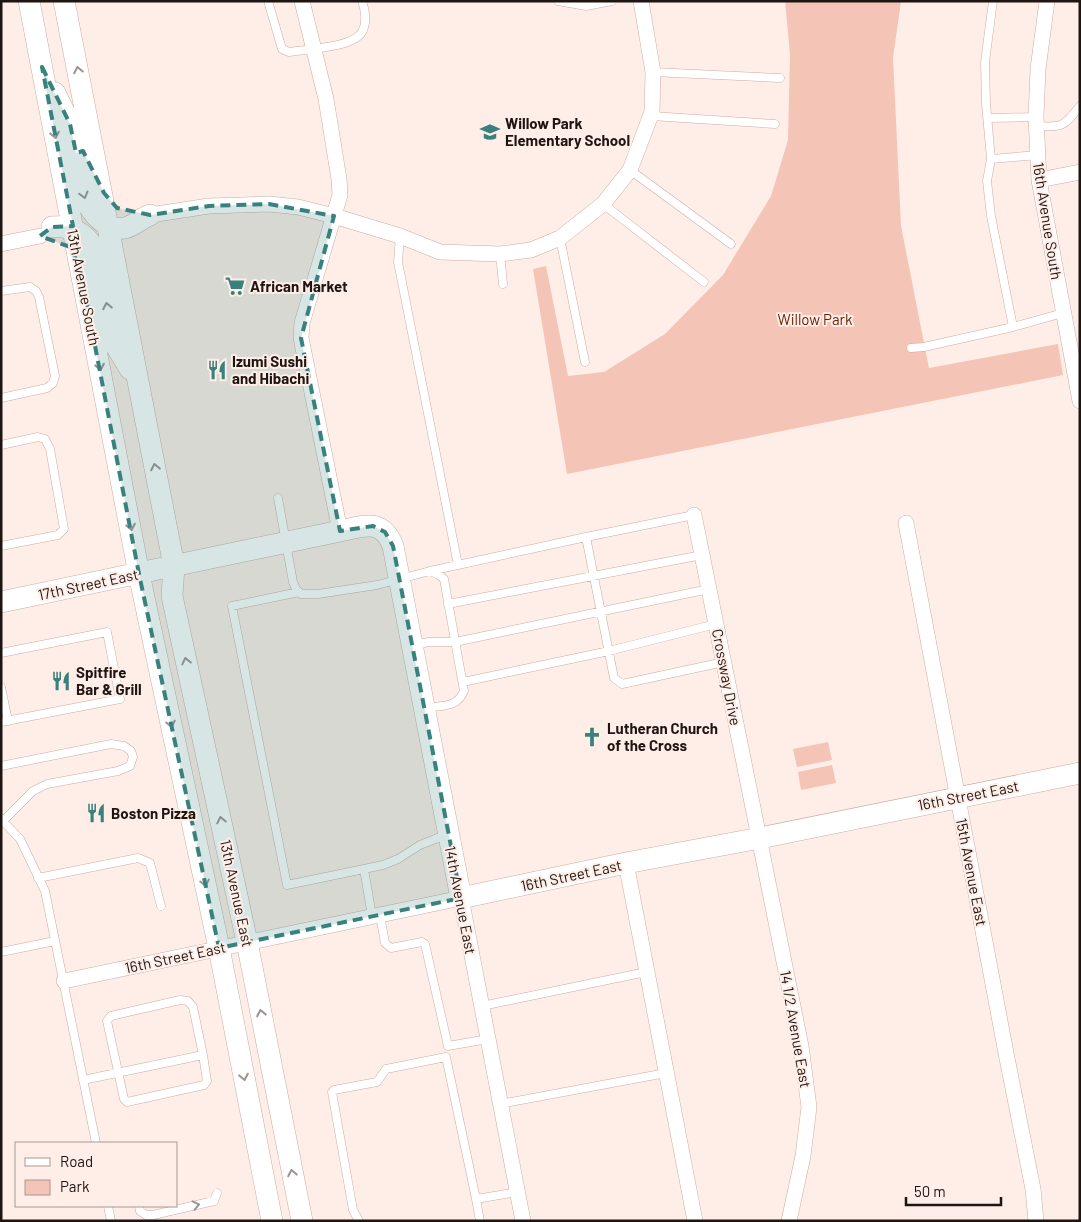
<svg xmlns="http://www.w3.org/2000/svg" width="1081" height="1222" font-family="Barlow,sans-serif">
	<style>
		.green { fill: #f4c4b6 }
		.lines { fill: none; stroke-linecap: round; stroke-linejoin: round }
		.lane-casing { stroke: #c8ada5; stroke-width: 9 }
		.street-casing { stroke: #c8ada5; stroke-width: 16 }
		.secondary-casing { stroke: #c8ada5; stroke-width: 22 }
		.lane { stroke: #fff; stroke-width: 8 }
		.street { stroke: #fff; stroke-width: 15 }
		.secondary { stroke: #fff; stroke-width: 21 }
		.oneway { stroke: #9a9594 }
		.marked { fill: #39817c; fill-opacity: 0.2; stroke: #39817c; stroke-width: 4; stroke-dasharray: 10 6; stroke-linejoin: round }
		.labels { text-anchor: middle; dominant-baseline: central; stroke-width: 4; stroke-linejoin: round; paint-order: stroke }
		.poi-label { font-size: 15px; font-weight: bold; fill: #1e1411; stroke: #ffeee8; text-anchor: start }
		.street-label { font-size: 15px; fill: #1e1411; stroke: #ffeee8 }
		.park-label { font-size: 15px; fill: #6e1d00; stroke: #ffeee8 }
	</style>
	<rect width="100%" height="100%" fill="#ffeee8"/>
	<path class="green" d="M785 1H901L893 58 901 226 929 368 1058 344 1063 375 567 474 533 269 546 266 568 376 604 372 665 334 723 275 771 196 788 140 790 54Z
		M828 742 832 760 797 767 793 749Z
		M832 765 836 783 801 790 798 772Z"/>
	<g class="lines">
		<defs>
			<path id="lane" d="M268 1 282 49 289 52C306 49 353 48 362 32 367 23 365 10 362 1
				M558 1 586 6 612 1
				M653 72 780 78
				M651 116 775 124
				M988 118 1036 117
				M1037 126C1063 128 1064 126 1080 106
				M991 159 986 104 985 62 993 1
				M630 170 731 244
				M603 204 704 282
				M400 236 398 262 458 565
				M560 238 585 362
				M500 254 503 284
				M1 291 30 287 36 291 39 297 55 376 53 383 47 388 1 398
				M1013 327 991 216 987 181 991 159 1038 155
				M911 348 924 347 1013 327 1063 313
				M1 445 38 437 45 439 50 449 64 529 58 535 1 546
				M278 498 293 582 296 589 301 594H318L377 585 430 571 439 575 444 579 464 691C457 708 442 705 426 708
				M586 537 694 515
				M430 571 586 537 614 678 622 684 724 662
				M299 592 232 606 287 885 364 869
				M448 604 702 555
				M414 645 429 642H455L709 589
				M1 653 107 632 120 699 1 722
				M463 682 609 651 716 624
				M1 687 8 721
				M1 766 111 744 124 746 131 751 133 757 130 766 118 771 47 784 33 791 3 821
				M1 819 20 839 45 891 96 1143
				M38 878 138 858 150 863 161 906
				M380 915 385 943 391 948 422 942 425 944 448 1046 488 1039
				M372 916 364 869 383 865 398 859 420 845 448 834
				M1 952 55 941
				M180 1000 188 1001 193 1007 203 1055 207 1081 204 1085 127 1102 124 1099 107 1021 111 1016Z
				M482 1006 646 972
				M83 1080 203 1055
				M500 1104 666 1073
				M108 1206 111 1221
				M139 1206 140 1211 146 1215H153L214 1201 217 1193
				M359 1221 353 1210 332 1092 334 1090 377 1082 386 1069 446 1057 476 1199
				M480 1221 476 1199 517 1192"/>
			<path id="street" d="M302 1 326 99 339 179 340 195 302 323 301 338 340 531
				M1047 1 1038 69 1036 117 1039 180 1080 401
				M1039 180 1080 172
				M150 215 209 206 269 204 298 207 334 216 400 236 440 252 500 254 531 250 560 238 603 204 630 170 652 112 653 72 641 1
				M1 244 40 236
				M694 515 801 1046 809 1107 803 1156 789 1221
				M906 523 1006 1053 1033 1189 1036 1221
				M626 863 695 1221
				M64 981 461 898 523 1221"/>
			<path id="secondary" d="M29 1 139 574 219 948 272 1221
				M64 1 174 566 172 596 247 942 302 1221
				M55 93 70 124 85 199C92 213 106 232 125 228 133 226 142 218 150 215
				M52 227C69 225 83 232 93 246L113 341 130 369
				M1 602 340 531C364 526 382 518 393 546L461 898 626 863 760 838 1080 773"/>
		</defs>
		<use href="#lane" class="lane-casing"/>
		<use href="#street" class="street-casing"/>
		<use href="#secondary" class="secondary-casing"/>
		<use href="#lane" class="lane"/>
		<use href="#street" class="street"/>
		<use href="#secondary" class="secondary"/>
	</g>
	<defs><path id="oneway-chevron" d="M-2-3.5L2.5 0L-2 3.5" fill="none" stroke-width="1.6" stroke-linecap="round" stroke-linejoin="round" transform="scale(1.25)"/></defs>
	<g class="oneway">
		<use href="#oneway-chevron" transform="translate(78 70) rotate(-101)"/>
		<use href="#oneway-chevron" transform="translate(55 135) rotate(79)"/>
		<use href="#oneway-chevron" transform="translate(84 195) rotate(75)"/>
		<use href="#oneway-chevron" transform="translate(107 306) rotate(-101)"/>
		<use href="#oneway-chevron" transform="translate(100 367) rotate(79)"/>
		<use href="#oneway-chevron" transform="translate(155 467) rotate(-101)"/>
		<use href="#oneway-chevron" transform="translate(131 527) rotate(79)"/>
		<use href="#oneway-chevron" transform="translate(186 661) rotate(-102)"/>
		<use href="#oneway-chevron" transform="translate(171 724) rotate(78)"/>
		<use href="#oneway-chevron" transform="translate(221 820) rotate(-102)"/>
		<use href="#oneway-chevron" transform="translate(205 883) rotate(78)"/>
		<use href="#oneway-chevron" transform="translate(261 1013) rotate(-101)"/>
		<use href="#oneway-chevron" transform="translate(244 1077) rotate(79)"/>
		<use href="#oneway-chevron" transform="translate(292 1173) rotate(-101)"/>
		<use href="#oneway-chevron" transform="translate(196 1205) rotate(-13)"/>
	</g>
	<path class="marked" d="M42 67 70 124 76 153 83 151 104 193 117 208 150 215 209 206 269 204 334 216 301 338 340 531 373 526 385 532 393 546 461 898 219 948 139 574 80 268 70 247 40 236 52 227 73 226Z"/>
	<defs>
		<symbol id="school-bare" viewBox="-9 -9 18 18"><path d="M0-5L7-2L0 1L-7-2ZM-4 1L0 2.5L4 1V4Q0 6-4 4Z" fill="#39817c" stroke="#ffeee8" stroke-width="2.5" paint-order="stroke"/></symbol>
		<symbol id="supermarket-bare" viewBox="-9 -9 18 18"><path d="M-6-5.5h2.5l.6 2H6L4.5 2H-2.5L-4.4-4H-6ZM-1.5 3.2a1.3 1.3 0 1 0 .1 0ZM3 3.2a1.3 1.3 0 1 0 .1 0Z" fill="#39817c" stroke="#ffeee8" stroke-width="2.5" paint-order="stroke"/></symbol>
		<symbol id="restaurant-bare" viewBox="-9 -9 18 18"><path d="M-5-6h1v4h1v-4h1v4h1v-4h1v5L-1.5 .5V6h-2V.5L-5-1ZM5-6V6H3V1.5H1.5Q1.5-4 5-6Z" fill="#39817c" stroke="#ffeee8" stroke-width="2.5" paint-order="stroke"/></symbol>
		<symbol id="church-bare" viewBox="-9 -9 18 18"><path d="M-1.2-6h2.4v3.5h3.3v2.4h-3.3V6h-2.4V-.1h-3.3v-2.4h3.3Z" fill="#39817c" stroke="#ffeee8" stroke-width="2.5" paint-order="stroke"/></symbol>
	</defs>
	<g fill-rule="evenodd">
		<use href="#school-bare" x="476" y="118" width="28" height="28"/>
		<use href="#supermarket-bare" x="221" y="272" width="28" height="28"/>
		<use href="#restaurant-bare" x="203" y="356" width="28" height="28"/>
		<use href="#restaurant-bare" x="47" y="667" width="28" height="28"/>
		<use href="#church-bare" x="578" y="723" width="28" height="28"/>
		<use href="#restaurant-bare" x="82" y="799" width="28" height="28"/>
	</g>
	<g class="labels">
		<g class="poi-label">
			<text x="505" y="123">Willow Park<tspan x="505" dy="17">Elementary School</tspan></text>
			<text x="250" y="286">African Market</text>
			<text x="232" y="361">Izumi Sushi<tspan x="232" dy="17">and Hibachi</tspan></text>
			<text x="76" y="672">Spitfire<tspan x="76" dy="17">Bar &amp; Grill</tspan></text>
			<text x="607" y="728">Lutheran Church<tspan x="607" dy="17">of the Cross</tspan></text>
			<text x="111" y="813">Boston Pizza</text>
		</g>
		<g class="street-label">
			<text transform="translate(1048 221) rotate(81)">16th Avenue South</text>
			<text transform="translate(84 287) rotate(79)">13th Avenue South</text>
			<text transform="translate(88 584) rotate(-12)">17th Street East</text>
			<text transform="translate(727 677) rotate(79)">Crossway Drive</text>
			<text transform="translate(968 795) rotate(-11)">16th Street East</text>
			<text transform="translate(972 872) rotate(79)">15th Avenue East</text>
			<text transform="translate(571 875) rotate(-12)">16th Street East</text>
			<text transform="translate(237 893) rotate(78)">13th Avenue East</text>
			<text transform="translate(461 900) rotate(79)">14th Avenue East</text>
			<text transform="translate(175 957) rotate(-12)">16th Street East</text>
			<text transform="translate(796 1029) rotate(80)">14 1/2 Avenue East</text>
		</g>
		<g class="park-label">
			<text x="815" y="319">Willow Park</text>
		</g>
	</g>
	<rect width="1081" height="1222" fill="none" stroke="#1e1411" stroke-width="5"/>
	<rect x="15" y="1142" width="162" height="65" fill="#ffeee8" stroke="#a59792"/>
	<rect x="25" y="1158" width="25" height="8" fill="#ffffff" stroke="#a59792"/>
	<text x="60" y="1167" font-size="15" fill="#1e1411">Road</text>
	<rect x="25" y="1180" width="25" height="15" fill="#f4c4b6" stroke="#a59792"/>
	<text x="60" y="1192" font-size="15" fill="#1e1411">Park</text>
	<path d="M906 1197v8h95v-8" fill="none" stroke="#1e1411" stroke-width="2.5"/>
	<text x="914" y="1197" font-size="15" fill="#1e1411" stroke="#ffeee8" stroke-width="4" paint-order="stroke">50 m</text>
</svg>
